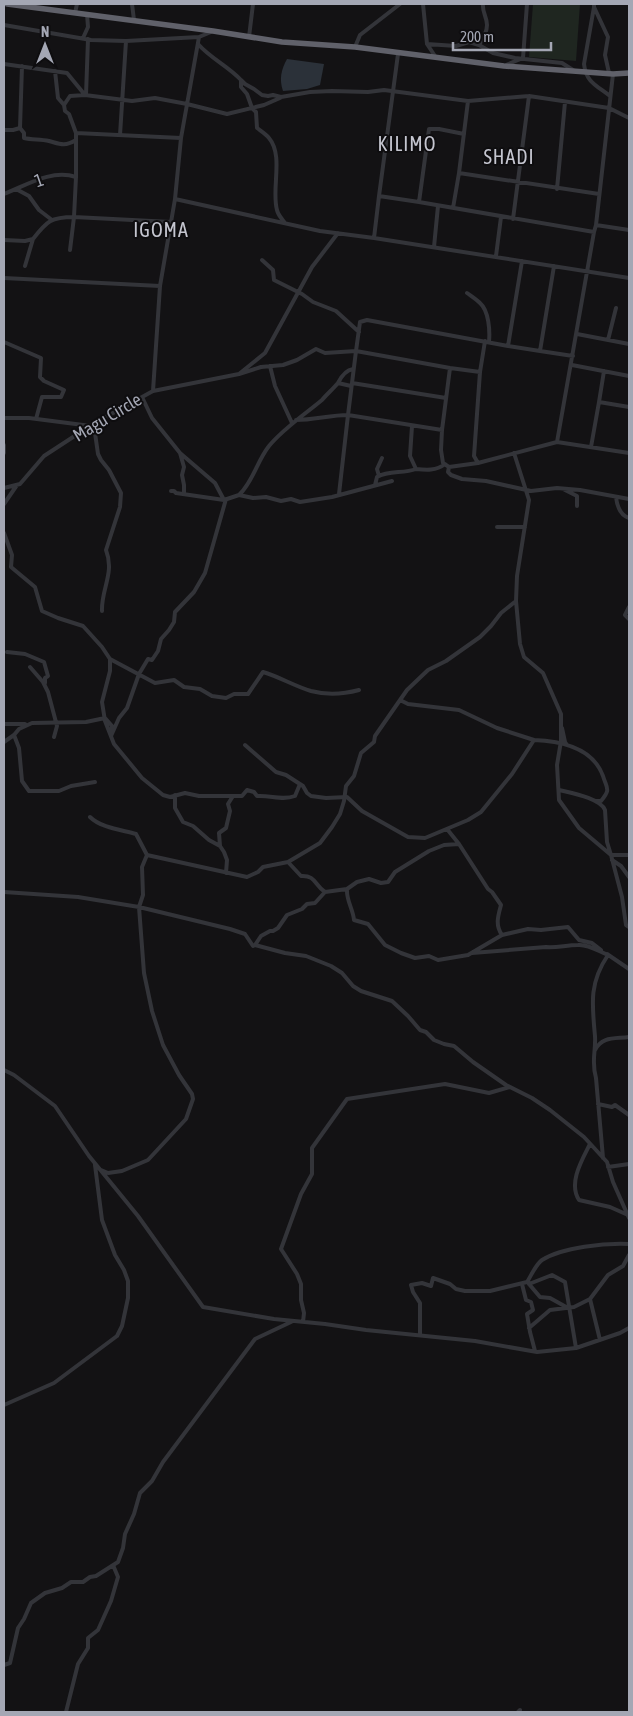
<svg xmlns="http://www.w3.org/2000/svg" width="633" height="1716" font-family="'Asap Condensed',sans-serif">
	<style>
		.green { fill: #1f2620 }
		.water { fill: #2b3139 }
		.lines { fill: none; stroke-linecap: round; stroke-linejoin: round }
		.minor { stroke: #333439; stroke-width: 4 }
		.highway { stroke: #60616a; stroke-width: 5.5 }
		.labels { text-anchor: middle; dominant-baseline: central; stroke-width: 4; stroke-linejoin: round; paint-order: stroke }
		.street-label { font-size: 18px; fill: #a4a7b4; stroke: #0e0d0f }
		.quarter-label { font-size: 20px; letter-spacing: 1px; fill: #c5c6d0; stroke: #0e0d0f }
	</style>
	<rect width="100%" height="100%" fill="#131214"/>
	<path class="green" d="M533 4H580L576 61 529 57Z"/>
	<path class="water" d="M287 59 324 64 320 85 307 89 283 91C279 79 281 70 287 59Z"/>
	<g class="lines">
		<path class="minor" d="M132 4 134 20
			M423 4 427 44 435 56
			M594 4V7L608 37 605 55 609 73
			M594 7 584 64C586 82 596 85 610 96
			M75 13 77 4
			M4 25 91 40 126 41 199 37 211 32
			M249 37 253 4
			M83 38 88 27 87 14
			M198 44C210 58 228 66 241 80V87L247 94 252 108 256 112 257 128C261 131 266 134 269 138 284 156 271 189 277 210 278 215 282 219 285 223
			M427 44 456 46 469 42 479 45 493 53 515 58 562 63 573 70
			M479 45C483 39 487 31 487 25 487 17 482 12 483 4
			M355 47 360 35 400 4
			M398 54 379 196 419 202 429 129H439L464 134
			M4 64 67 73 85 95 132 101 155 98 187 104 227 114 264 105 280 98
			M506 65 523 58 527 4
			M55 71 58 98 64 105
			M613 74 596 225 594 232 557 442 629 453
			M241 80 245 84 254 89 262 95 268 96 273 95 281 97 310 92 332 91 368 92 384 90 468 101 529 96 609 108 629 118
			M86 95 88 39
			M468 101 459 173 599 194
			M20 128 24 133V138C32 140 40 139 49 141 60 144 64 147 76 140
			M4 130H13L20 128 22 66
			M76 133 69 114 65 111 64 105 70 96 85 95
			M120 135 126 41
			M16 189 29 196 39 210 52 220
			M557 189 565 102
			M4 194C27 185 51 169 76 177
			M379 196 374 238 629 278
			M175 199 181 138 199 37
			M419 202 594 232
			M453 208 459 173
			M513 219 529 96
			M171 222 74 217 76 177V133L181 138
			M596 225 629 230
			M4 240 25 241 33 239C47 221 51 217 74 217L70 250
			M434 247 438 206
			M496 256 501 217
			M262 260 273 270 274 280 302 294 313 302 336 311 359 332
			M522 261 508 346 540 351
			M25 266 33 239
			M554 266 540 351 573 356
			M4 278 160 286 175 199 320 231 374 238
			M467 293C471 296 476 299 480 303 489 311 490 331 489 342
			M577 334 629 344
			M608 340 616 308
			M485 341 480 372 450 368 356 351 360 322 367 320 508 346
			M4 342 41 358 40 377 44 381 64 390 61 397H42L36 419
			M572 365 629 376
			M270 366 275 386 292 423
			M480 372 474 456 478 463 557 442
			M239 374 261 367 283 365 297 360 316 349 325 353 356 351 348 415 442 430 450 368
			M338 383C341 377 346 370 353 369
			M352 383 446 398
			M153 391 239 374 265 353 312 267 338 233
			M142 397 152 418 180 453 184 467 182 475 184 485V494
			M599 402 604 371
			M4 418H29L91 426 95 433 98 454 101 460 109 470 121 493 120 507 106 550C115 573 101 589 102 611
			M296 420C314 420 330 415 348 415L339 494
			M412 426 410 456 416 469C426 470 436 471 445 464
			M442 430 441 450 443 463 449 467 478 463
			M4 445V453
			M591 447 599 402 629 407
			M180 453 215 483 224 500
			M514 453 529 500 517 576 516 601 520 644 524 657 543 673 561 714V741L557 765 559 800 579 828 611 855 622 897 626 925 629 927
			M449 467 448 472 451 475 462 479 486 481 531 491 557 488 580 490 629 499
			M379 476 377 469 382 458
			M375 485 377 477C389 470 403 474 416 469
			M4 488 20 484 44 456 93 424 153 391 160 286
			M565 490 577 496V506
			M171 491H174L176 493 224 500 239 495 253 498 266 497 281 501 291 499 300 502 332 497 392 481
			M239 495C253 482 257 461 269 446 284 428 304 415 322 400 327 394 333 389 338 383L351 386
			M616 497C617 506 620 515 629 518
			M4 504 17 485
			M497 527H525
			M4 533 12 555 11 567 35 587 42 611 58 618 83 626 102 647 110 659V671L102 702 105 721 114 744 142 778 163 795 170 797 185 793 199 796H242L247 790 254 792 257 796C271 795 282 801 295 796L300 784
			M629 607 625 615 629 619
			M7 652 25 654 44 662 48 676 45 678V683L43 682 48 692 57 726 54 737
			M110 659 155 683 174 680 184 687 200 689 212 696 226 698 234 694H248L263 672C280 677 294 686 311 691 326 695 344 694 359 690
			M30 667 43 682
			M400 700 408 704 459 710 497 728 534 740
			M4 724H25
			M562 728 565 742 567 745
			M14 735 19 748 22 781 29 791H59L71 786 95 782
			M111 736 119 718 127 708 139 674 148 659 152 660 158 651 161 639 169 630 174 622 175 612 194 592 205 573 226 499
			M4 742 14 735 19 729 32 723 86 722 105 718 112 726 111 731
			M245 745 276 772 286 775 303 786 307 793 311 796 326 798 347 797 362 811 408 837 425 838 468 820 481 812 512 774 534 740C561 741 593 748 603 776 607 789 611 789 601 801H595
			M559 790C571 793 600 798 605 810L607 842 611 855H629
			M175 795V808L183 822 193 826 209 840 220 846 224 852 227 860 226 873
			M90 817C101 828 122 830 136 834L147 855 142 867 143 895 139 907 144 973 152 1011 163 1045 179 1075 192 1094 193 1099 186 1119 148 1160 122 1171 108 1173 101 1170
			M447 829 459 844 488 889 492 892 501 905C498 916 495 925 502 935
			M220 846 219 833 226 828 230 811 228 804 233 796
			M147 855 247 877 258 872 263 867 288 862 320 843 332 827 340 814 344 801 346 786 354 776 361 753 374 742 375 736 407 690 428 670 446 661 480 637 491 626 501 613 516 601
			M612 860 621 866 629 877
			M288 862 301 876C316 875 314 885 325 892
			M347 889C346 900 353 909 354 920L368 924 385 945 401 953 415 958 429 956 438 960 468 955 502 935 528 929 541 930 568 927 579 940 592 943 601 950
			M4 892 78 897 139 907 230 929 245 934 253 946 255 945 261 936 270 931H273L278 928 287 915 302 909 307 904 315 903 325 892 347 889 357 882 369 879 381 883 388 882 395 872 429 851 444 845 459 844
			M255 945 285 953 306 956 331 966 342 973 353 986 361 991 392 1001 408 1016 420 1030 426 1032 434 1040 444 1044 454 1046 473 1062 506 1085 532 1098 550 1110 584 1137 607 1162 613 1182 629 1218
			M472 953 546 947C557 948 566 945 578 945 588 944 598 951 608 955 589 983 592 1004 595 1036 596 1052 591 1061 596 1078L603 1158
			M607 954 629 969
			M595 1050C602 1036 615 1039 629 1037
			M4 1070 14 1075 55 1106 89 1156 138 1216 203 1307 274 1319 325 1324 366 1330 475 1341 537 1352 576 1348 620 1333 629 1328
			M598 1104 612 1107 615 1105 629 1115
			M590 1144C582 1160 568 1183 579 1200L610 1207 628 1215
			M608 1167 629 1164
			M528 1281 529 1284 552 1275 565 1282 576 1348
			M522 1284 526 1300 531 1302 533 1310 527 1314 530 1332 535 1351
			M529 1284 540 1297 550 1298 568 1308
			M590 1299 608 1275 623 1266 629 1255
			M303 1322 304 1313 301 1300V1284L297 1274 281 1249 301 1194 312 1174V1148L347 1099 445 1084 489 1093 510 1087
			M529 1328 550 1310 574 1307 590 1299 600 1340
			M420 1335V1303L413 1292 411 1285 422 1283 431 1286 433 1278 450 1284 456 1289 465 1291H490L527 1282C531 1276 536 1264 542 1260 563 1247 605 1243 629 1244
			M4 1405 54 1383 117 1336 122 1326 128 1298V1281L124 1270 115 1255 102 1220 95 1165
			M4 1665 10 1663 18 1628 24 1619 31 1603 45 1593 62 1588 71 1582H83L90 1577 96 1576 118 1562 123 1548 125 1534 134 1514 140 1493 152 1481 163 1462 255 1339 291 1322
			M66 1712 78 1664 88 1648V1638L98 1630 111 1601 118 1577 113 1565
			M518 1712 520 1710"/>
		<path class="highway" d="M7 4 213 31 282 42 355 47 504 66 613 74 629 73"/>
	</g>
	<g class="labels">
		<g class="street-label">
			<text transform="translate(39 180) rotate(-19)">1</text>
			<text transform="translate(107 417) rotate(-31)">Magu Circle</text>
		</g>
		<g class="quarter-label">
			<text x="407" y="143">KILIMO</text>
			<text x="509" y="156">SHADI</text>
			<text x="161" y="229">IGOMA</text>
		</g>
	</g>
	<rect width="633" height="1716" fill="none" stroke="#a4a7b4" stroke-width="10"/>
	<g transform="translate(45 45)" stroke="#0e0d0f" stroke-width="4" paint-order="stroke">
	<path d="M0-4L9 19L0 12L-9 19Z" fill="#a4a7b4"/>
	<text y="-8" font-size="14" font-weight="bold" text-anchor="middle" fill="#a4a7b4">N</text>
	</g>
	<path d="M453 42v8h98v-8" fill="none" stroke="#a4a7b4" stroke-width="2.5"/>
	<text x="460" y="42" font-size="15" fill="#a4a7b4" stroke="#0e0d0f" stroke-width="4" paint-order="stroke">200 m</text>
</svg>
